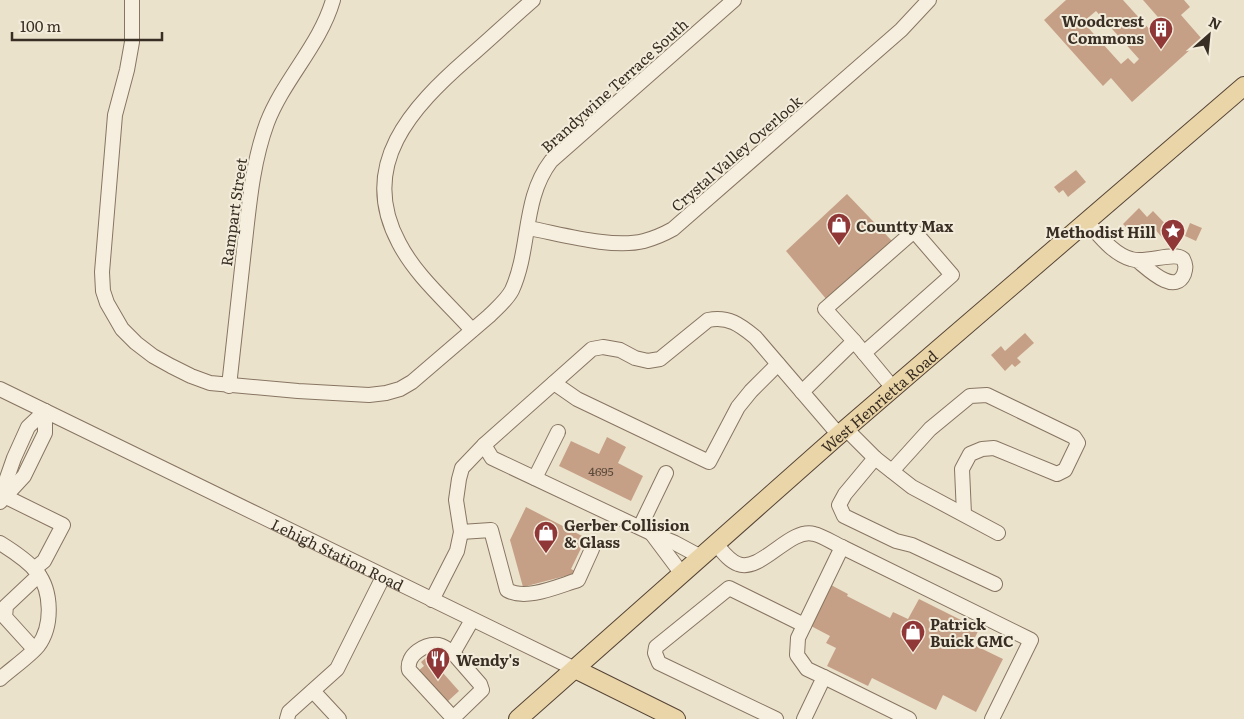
<svg xmlns="http://www.w3.org/2000/svg" width="1244" height="719" font-family="Literata,serif">
	<style>
		.building { fill: #c6a086; fill-rule: evenodd }
		.lines { fill: none; stroke-linecap: round; stroke-linejoin: round }
		.minor-casing { stroke: #877561; stroke-width: 16 }
		.major-casing { stroke: #564435; stroke-width: 20 }
		.minor { stroke: #f6efdf; stroke-width: 14 }
		.major { stroke: #ead5a9; stroke-width: 18 }
		.labels { text-anchor: middle; dominant-baseline: central; stroke-width: 4; stroke-linejoin: round; paint-order: stroke }
		.number-label { font-size: 12px; fill: #5c4a3c }
		.poi-label { font-size: 15px; font-weight: bold; fill: #392e23; stroke: #f3ecdb; text-anchor: start }
		.street-label { font-size: 15px; fill: #392e23; stroke: #f3ecdb }
	</style>
	<rect width="100%" height="100%" fill="#ebe2cc"/>
	<path class="building" d="M1066 0H1123L1160 41 1171 32 1143 0H1184L1190 7 1181 15 1202 39 1132 102 1111 78 1103 86 1044 20ZM1096 11 1139 59 1134 64 1128 58 1121 64 1083 22Z
		M1076 170 1086 182 1068 197 1063 190 1059 193 1054 187Z
		M847 194 892 241 827 300 786 251Z
		M1139 208 1147 217 1153 211 1176 235 1167 243 1152 226 1138 240 1123 224Z
		M1190 223 1202 228 1196 241 1185 236Z
		M1025 333 1034 343 1017 358 1021 362 1015 367 1012 364 1005 371 991 355 1001 346 1005 351Z
		M607 437 626 447 618 463 643 476 631 501 559 466 571 441 599 454Z
		M526 507 586 538 571 569 575 571 573 574 523 587 510 540Z
		M831 585 848 594 847 596 890 618 893 612 908 619 919 599 979 629 972 644 1003 659 976 712 943 695 936 710 872 678 868 686 827 666 836 648 826 643 830 636 811 626Z
		M428 656 459 691 447 702 418 671 424 666 421 662Z"/>
	<g class="lines">
		<defs>
			<g id="minor">
				<path d="M132 0V42L127 70 115 115 102 272 103 291 107 303 122 329 136 343 153 356 171 366 191 376 210 383 298 391 369 395 386 393 400 389 412 382 489 316C497 308 507 300 512 290 531 248 522 199 551 161L734 0"/>
				<path d="M1087 222C1099 235 1113 254 1131 259 1146 264 1174 251 1183 259 1186 265 1186 268 1184 274 1175 296 1147 268 1138 261"/>
				<path d="M528 228C561 234 612 249 644 241 655 238 664 234 673 229L901 30 929 0"/>
				<path d="M472 330C447 302 416 276 399 243 357 165 412 107 468 58 490 39 511 19 533 0"/>
				<path d="M854 341 825 309 914 231 952 275 864 353"/>
				<path d="M554 383 577 399 709 462 738 407 751 391 778 364"/>
				<path d="M229 386C234 341 239 295 244 250 249 207 252 164 267 123 284 79 320 45 333 0"/>
				<path id="s1" d="M0 389 575 669"/>
				<path d="M802 392 854 341 893 388"/>
				<path d="M846 429 875 458 912 487 998 533"/>
				<path d="M484 445 492 458 651 533 675 543 701 557"/>
				<path d="M875 458 845 494 839 505 844 516 896 541 912 545 995 584"/>
				<path d="M892 471 930 429 970 396 987 395 1074 437 1078 443 1065 470 1057 474 994 448 982 449 970 454 962 469 964 514"/>
				<path d="M535 478 558 432"/>
				<path d="M0 494 63 525 44 561 34 569"/>
				<path d="M0 498 14 458 28 427 45 411"/>
				<path d="M0 502 24 476 45 433V411"/>
				<path d="M640 527 666 473"/>
				<path d="M461 532 491 530 507 590C526 601 558 586 578 580L592 549"/>
				<path d="M652 534 682 574"/>
				<path d="M0 543C13 551 27 560 37 572 52 591 53 626 38 646 31 655 10 670 0 679"/>
				<path d="M716 544C722 551 729 561 738 564 761 573 790 527 814 534 823 536 833 543 842 547L798 638 797 655 807 669 824 677 804 719"/>
				<path d="M842 547 1031 640 992 719"/>
				<path d="M432 600 457 551 461 532 456 500 459 479 462 468 484 445 592 349 603 347 620 350 635 358 648 361 660 359 708 320C729 316 740 325 755 337L839 435"/>
				<path d="M34 649 5 617 6 606 39 575"/>
				<path d="M453 653C449 650 444 646 439 645 425 643 406 655 409 670L454 719"/>
				<path d="M824 677 909 719"/>
				<path d="M313 691 339 719"/>
				<path d="M453 718 482 690 480 684 453 653 472 620"/>
				<path d="M287 719 289 712 337 669 383 577"/>
				<path d="M776 719 659 663 655 653 656 647 729 588 804 625"/>
			</g>
			<g id="major">
				<path d="M575 669 676 719"/>
				<path id="s2" d="M518 719 834 439 1244 86"/>
			</g>
		</defs>
		<use href="#minor" class="minor-casing"/>
		<use href="#major" class="major-casing"/>
		<use href="#minor" class="minor"/>
		<use href="#major" class="major"/>
	</g>
	<defs>
		<symbol id="building-pin" viewBox="-11 -11 22 30"><path d="M0 17L-7.5 6A9.5 9.5 0 1 1 7.5 6Z" fill="#903738" stroke="#f3ecdb"/><path d="M-4-6H4V6H1V3H-1V6H-4ZM-2.5-4.3h1.7v1.8h-1.7ZM.8-4.3h1.7v1.8H.8ZM-2.5-1h1.7V.8h-1.7ZM.8-1h1.7V.8H.8Z" fill="#fff"/></symbol>
		<symbol id="shop-pin" viewBox="-11 -11 22 30"><path d="M0 17L-7.5 6A9.5 9.5 0 1 1 7.5 6Z" fill="#903738" stroke="#f3ecdb"/><path d="M-5-2.5h2.3a2.7 3.5 0 0 1 5.4 0H5L5.5 6h-11ZM-1.5-2.5h3a1.5 2.3 0 0 0-3 0Z" fill="#fff"/></symbol>
		<symbol id="sight-pin" viewBox="-11 -11 22 30"><path d="M0 17L-7.5 6A9.5 9.5 0 1 1 7.5 6Z" fill="#903738" stroke="#f3ecdb"/><path d="M0-6L1.8-2.2L6-1.7L2.9 1.2L3.7 5.4L0 3.3L-3.7 5.4L-2.9 1.2L-6-1.7L-1.8-2.2Z" fill="#fff"/></symbol>
		<symbol id="restaurant-pin" viewBox="-11 -11 22 30"><path d="M0 17L-7.5 6A9.5 9.5 0 1 1 7.5 6Z" fill="#903738" stroke="#f3ecdb"/><path d="M-5-6h1v4h1v-4h1v4h1v-4h1v5L-1.5 .5V6h-2V.5L-5-1ZM5-6V6H3V1.5H1.5Q1.5-4 5-6Z" fill="#fff"/></symbol>
	</defs>
	<g fill-rule="evenodd">
		<use href="#building-pin" x="1147" y="15" width="28" height="38"/>
		<use href="#shop-pin" x="825" y="211" width="28" height="38"/>
		<use href="#sight-pin" x="1159" y="217" width="28" height="38"/>
		<use href="#shop-pin" x="532" y="519" width="28" height="38"/>
		<use href="#shop-pin" x="899" y="618" width="28" height="38"/>
		<use href="#restaurant-pin" x="424" y="645" width="28" height="38"/>
	</g>
	<g class="labels">
		<g class="number-label">
			<text x="601" y="471">4695</text>
		</g>
		<g class="poi-label">
			<text x="1144" y="20" text-anchor="end">Woodcrest<tspan x="1144" dy="17">Commons</tspan></text>
			<text x="856" y="225">Countty Max</text>
			<text x="1156" y="231" text-anchor="end">Methodist Hill</text>
			<text x="564" y="524">Gerber Collision<tspan x="564" dy="17">&amp; Glass</tspan></text>
			<text x="930" y="623">Patrick<tspan x="930" dy="17">Buick GMC</tspan></text>
			<text x="456" y="659">Wendy's</text>
		</g>
		<g class="street-label">
			<text transform="translate(614 85) rotate(-42)">Brandywine Terrace South</text>
			<text transform="translate(736 153) rotate(-41)">Crystal Valley Overlook</text>
			<text transform="translate(233 212) rotate(-82)">Rampart Street</text>
			<text stroke="none"><textPath href="#s2" startOffset="481">West Henrietta Road</textPath></text>
			<text stroke="none"><textPath href="#s1" startOffset="376">Lehigh Station Road</textPath></text>
		</g>
	</g>
	<g transform="translate(1209 35) rotate(27)" stroke="#f3ecdb" stroke-width="4" paint-order="stroke">
	<path d="M0-4L9 19L0 12L-9 19Z" fill="#392e23"/>
	<text y="-8" font-size="14" font-weight="bold" text-anchor="middle" fill="#392e23">N</text>
	</g>
	<path d="M12 32v8h150v-8" fill="none" stroke="#392e23" stroke-width="2.5"/>
	<text x="20" y="32" font-size="15" fill="#392e23" stroke="#f3ecdb" stroke-width="4" paint-order="stroke">100 m</text>
</svg>
